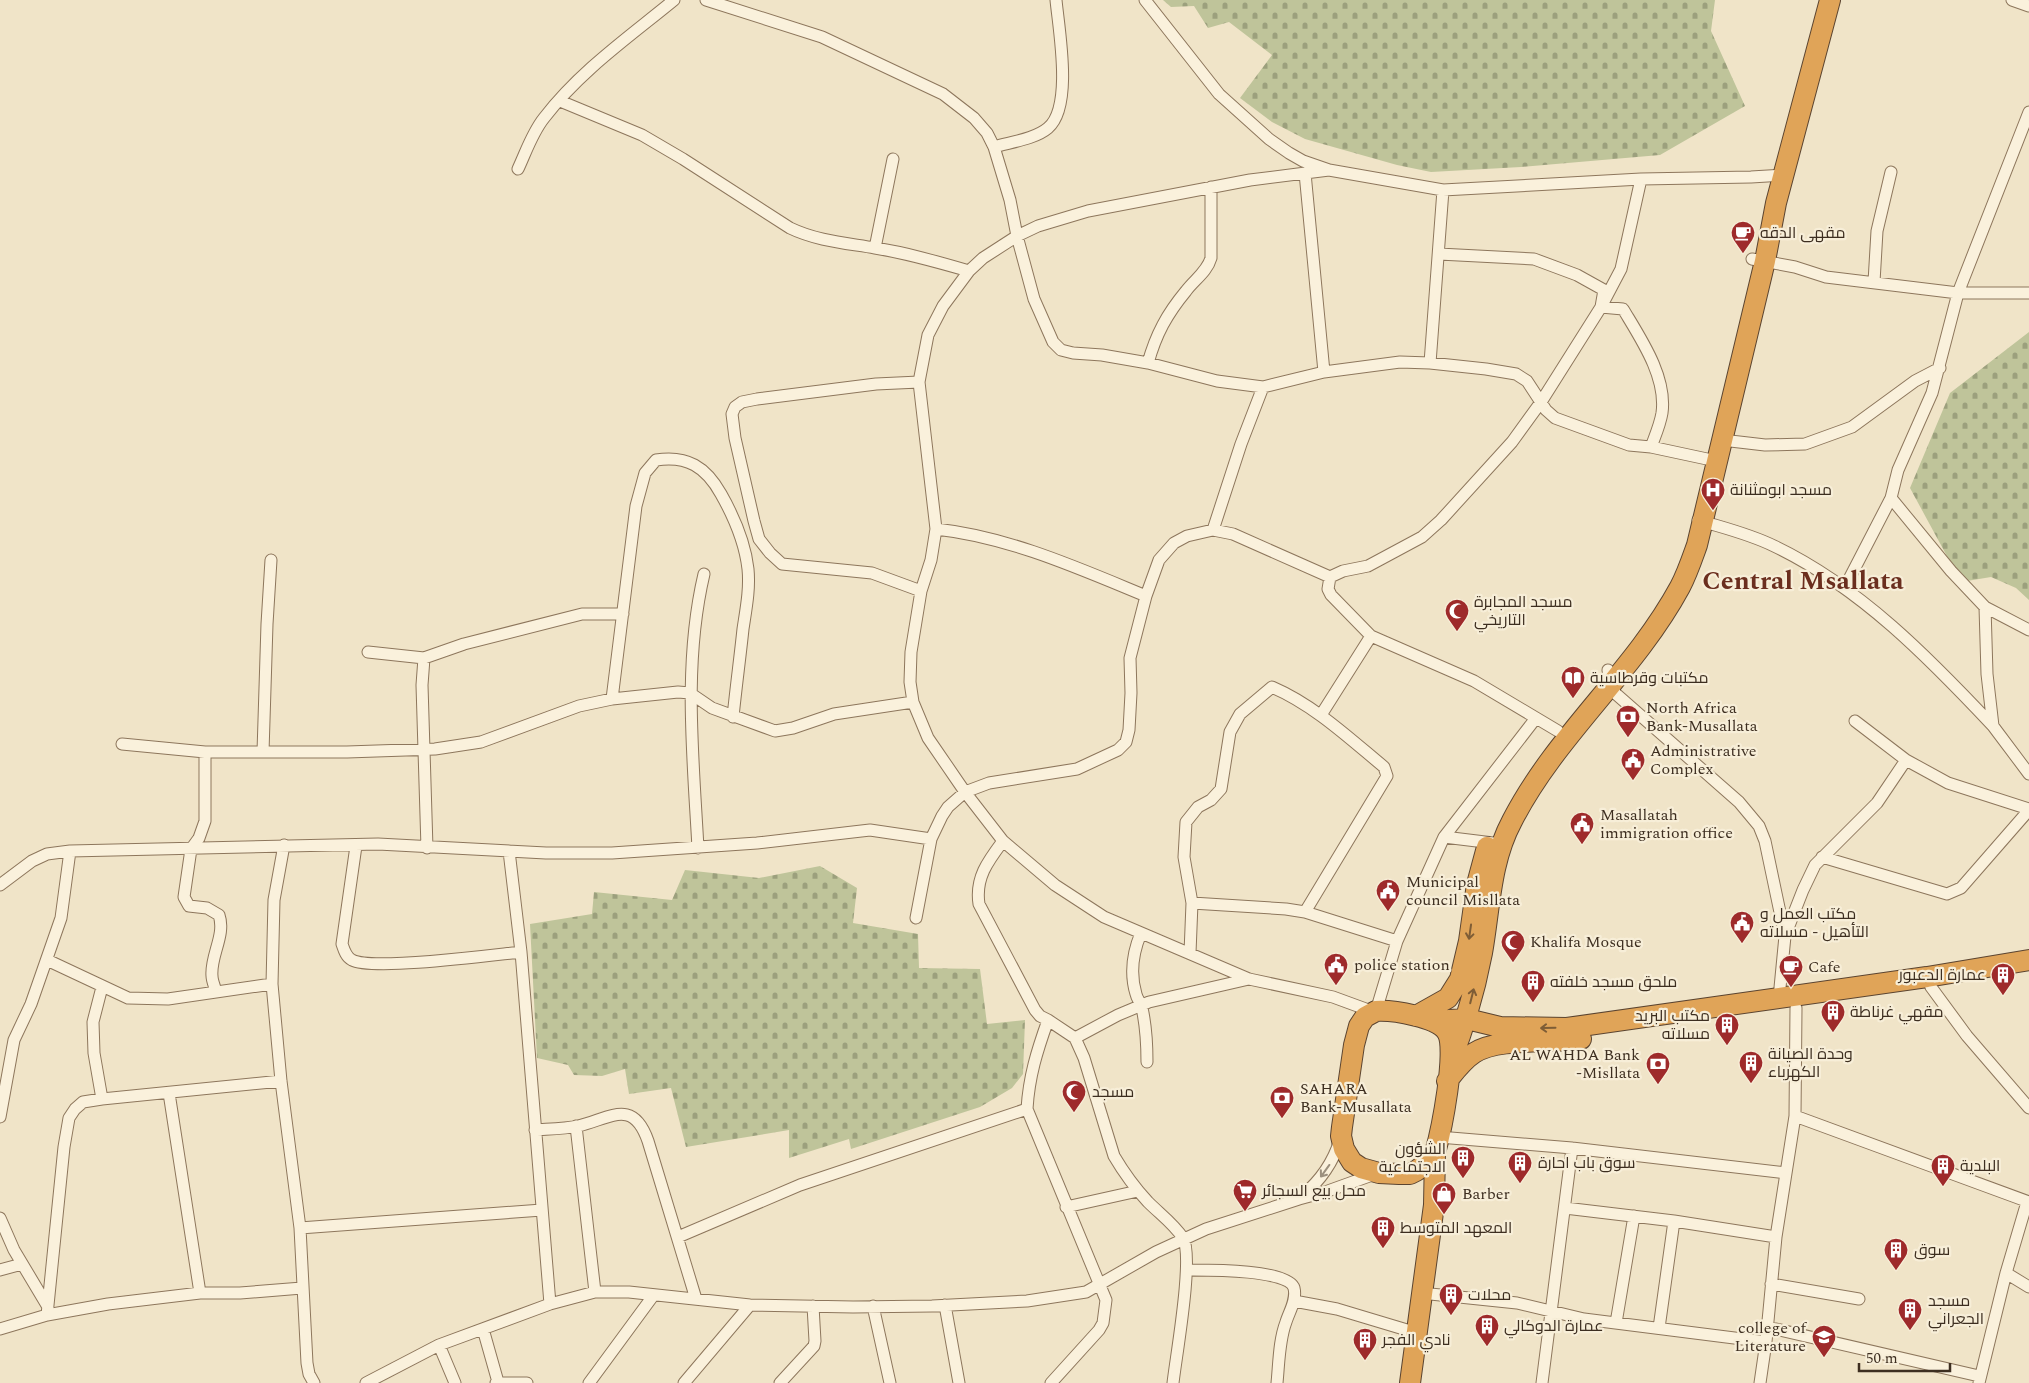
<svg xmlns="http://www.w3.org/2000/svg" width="2029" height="1383" font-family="Spectral,Cairo,serif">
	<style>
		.cemetery { fill: url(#cemetery-stones) }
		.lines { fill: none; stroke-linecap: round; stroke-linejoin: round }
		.street-casing { stroke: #8d765c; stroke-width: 13 }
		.highway-casing { stroke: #5b4430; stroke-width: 22 }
		.street { stroke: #faf1dc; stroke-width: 11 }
		.highway { stroke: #e0a458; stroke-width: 20 }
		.oneway { stroke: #7e5d36 }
		.oneway2 { stroke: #9c907e }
		.labels { text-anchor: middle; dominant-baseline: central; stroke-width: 4.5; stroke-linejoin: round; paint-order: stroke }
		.poi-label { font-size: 16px; fill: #3d2e20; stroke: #f7eed8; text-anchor: start }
		.town-label { font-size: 26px; font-weight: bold; fill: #6b2e1e; stroke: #f7eed8 }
	</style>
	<defs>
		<pattern id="cemetery-stones" width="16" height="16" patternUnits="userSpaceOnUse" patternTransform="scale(1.25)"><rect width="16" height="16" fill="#bfc49a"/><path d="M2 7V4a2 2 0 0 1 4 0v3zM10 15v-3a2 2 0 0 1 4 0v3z" fill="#9ca07d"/></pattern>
	</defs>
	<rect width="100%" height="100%" fill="#f0e4c8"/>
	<path class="cemetery" d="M1163 0H1715L1711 31 1745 106 1660 155 1521 167 1431 172 1397 165 1305 139 1272 122 1240 98 1272 55 1229 22 1208 28 1194 6 1171 7Z
		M2029 332V600L2016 588 1991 577 1961 582 1910 488 1950 393Z
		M820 866 857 888 853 923 918 934 919 968 980 969 987 1024 1025 1020 1023 1074 1012 1088 980 1107 851 1149 849 1139 789 1158V1130L686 1147 671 1088 629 1094 625 1069 602 1076 574 1075 568 1065 537 1058 530 924 592 914 594 892 672 900 685 870 759 878Z"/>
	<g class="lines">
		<defs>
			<path id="street" d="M706 0 822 37 943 94 974 118 987 133 994 147 1010 200 1017 236 1034 299 1053 342 1061 350 1073 353 1102 355 1148 363 1217 381 1263 387 1324 372 1400 362 1430 363 1486 369 1516 374 1527 381 1546 410 1555 418 1629 445 1651 447 1707 459
				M1145 0 1219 94 1269 139 1289 153 1303 161 1329 170 1443 190 1641 179 1751 177 1784 175
				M2012 0 2029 6
				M560 101 642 135 683 159 790 228C817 241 846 243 875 248 907 253 938 262 969 271
				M994 147C1011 142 1035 139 1048 128 1073 107 1059 31 1056 0
				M518 169C526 152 532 133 544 118 580 71 629 37 674 0
				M1329 170 1250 180 1088 211 1038 226 1017 236 983 258 969 271 943 306 928 335 919 382 936 529 931 560 921 591 911 652 910 682 913 702 928 738 965 792 1003 841 1055 885 1104 917 1249 979 1333 997 1374 1012
				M1305 173 1324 372
				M875 248 893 159
				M1439 254 1534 259 1577 275 1604 290 1601 307 1623 309C1641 339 1667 377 1662 413 1660 425 1655 436 1651 447
				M1752 259 1795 267 1826 277 1958 293H2029
				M1874 282 1877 231 1891 172
				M1148 363C1156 334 1167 314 1186 291 1194 280 1207 272 1211 258V187
				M1430 363 1443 190
				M919 382 876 384 757 399 742 402 735 407 732 414 735 438 754 521 759 539 770 553 782 564 872 573 921 591
				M1722 440 1765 445 1805 444 1852 427 1915 381 1940 368
				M1891 498 1951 571 1985 607 1987 674 1993 726 2029 774
				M1698 520C1724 528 1750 534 1774 546 1860 587 1929 658 1993 726
				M936 529C1009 537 1078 568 1146 596
				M1213 530 1241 444 1263 387
				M1330 577 1328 589 1331 595 1371 636 1474 681 1558 731
				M1845 587 1891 498 1898 470 1932 393 1958 293 2029 112
				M1985 607 2029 630
				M368 652 424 658 464 644 582 614H623
				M424 658 422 685 427 848
				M1608 670 1610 684 1616 694 1739 802 1759 826 1765 841 1785 936 1779 998
				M612 699 636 506 645 473 656 460C687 455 706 467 721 494 734 517 745 542 748 569 750 589 746 609 743 629 740 658 736 687 733 717
				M1321 715 1371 636
				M1855 721 1906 760 1948 783 2029 809
				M122 744 205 752H347L435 749 481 742 579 706 612 699 678 692 690 693 712 708 775 731 793 728 834 714 913 702
				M205 752V821L199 838 191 849 184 897 189 906 207 908 219 915C226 935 210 956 212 976 212 981 215 987 216 992
				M263 752 267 624 271 560
				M1444 837 1493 843
				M1003 841C988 861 975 878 979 904L1035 1010 1040 1016 1048 1020C1037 1051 1029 1076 1027 1109L1106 1300 1103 1323 1099 1330 1051 1383
				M284 845 274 900 272 984 281 1081 300 1228 307 1363 309 1374 314 1383
				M356 846 342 944C344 950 346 957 352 960 372 971 492 955 521 952
				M698 848C693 756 683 663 704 574
				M509 851 521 952 550 1304
				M1822 857 1947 894 1961 888 2029 810
				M0 885 32 861 47 854 70 851 378 844 546 853H612L757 843 870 830 931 839
				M1192 903 1286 909 1305 912 1397 941
				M916 918 931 839 942 816 948 807 965 792 989 783 1077 769 1118 750 1126 742 1129 730 1131 693 1130 658 1146 596 1159 560 1174 543 1187 536 1213 530 1233 534 1330 577 1343 571 1368 566 1422 537 1441 520 1512 442 1541 402 1601 307 1621 269 1641 179
				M1141 933C1133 952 1130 974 1136 994 1137 999 1141 1003 1142 1008 1146 1026 1147 1044 1147 1062
				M1785 936 1803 890 1815 865 1877 803 1906 760
				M1190 953 1192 903 1184 857 1186 822 1198 807 1211 800 1221 789 1230 732 1240 714 1272 687C1314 705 1349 738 1384 767L1387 776 1305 912
				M47 960 128 998 168 999 272 984
				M1927 977 1931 987 1967 1036 2029 1108
				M102 987 93 1022 94 1053 102 1099
				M1376 1011 1397 941 1444 837 1536 718
				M1048 1020 1075 1038 1084 1058 1114 1156C1124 1173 1135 1188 1148 1202 1160 1214 1174 1224 1183 1238 1194 1257 1176 1356 1173 1383
				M1075 1038 1118 1015 1149 1002 1249 979
				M169 1093 200 1293H240L302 1288
				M1795 1116 2029 1202
				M0 1117 14 1040 31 1004 61 918 70 851
				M576 1126 595 1292
				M535 1130C549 1129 564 1129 578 1126 611 1118 633 1098 648 1141L696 1299
				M1439 1137 1572 1148 1786 1173
				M1302 1196C1320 1181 1333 1163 1340 1140
				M1066 1207 1138 1191
				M1565 1208 1674 1221 1776 1237
				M0 1218 14 1250 48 1307
				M300 1228 542 1210
				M678 1237 800 1185 1027 1109
				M0 1270 22 1264
				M1187 1270C1205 1270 1289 1269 1294 1288 1297 1300 1289 1312 1286 1322 1279 1340 1279 1363 1277 1383
				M2006 1273 2029 1287
				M1771 1284 1859 1299
				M1421 1293 1517 1303 1584 1319 1766 1342
				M1294 1301 1337 1309 1417 1333
				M945 1305 959 1383
				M873 1306 890 1383
				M47 1315 64 1147 69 1118 75 1109 83 1102 102 1099 281 1081
				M1616 1323 1634 1216
				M1767 1327 1979 1376
				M1659 1328 1674 1221
				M0 1329 47 1315 108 1304 200 1293
				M483 1329 498 1382
				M439 1345 455 1383
				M366 1383 439 1345 550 1304 595 1292H629L750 1305 853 1307 932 1306 1027 1301 1086 1292 1156 1252 1206 1229 1299 1199 1325 1192 1375 1174
				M496 1383H527
				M589 1383 653 1296
				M684 1383 750 1305
				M780 1383 814 1346 815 1341 813 1306
				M1542 1383 1572 1148
				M1760 1383 1766 1342 1776 1237 1795 1116 1796 1008
				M1979 1383 2006 1273 2027 1202"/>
			<path id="highway" d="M1376 1011C1393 1010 1438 1017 1447 1032 1458 1049 1441 1132 1435 1153L1428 1162 1416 1171 1410 1174H1399L1379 1173 1361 1168 1352 1162 1344 1149 1341 1136 1342 1127 1354 1045 1359 1026 1365 1017Z
				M1416 1016 1448 998 1460 979 1469 941 1477 884 1487 847
				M1432 1021 1467 1019 1500 1027 1567 1028 1927 977 2029 960
				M1452 1058C1465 1024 1475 990 1482 953 1490 908 1490 862 1512 821 1556 735 1634 672 1680 587 1687 574 1692 559 1697 545L1765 261 1776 203 1830 0
				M1447 1081C1455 1071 1463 1060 1474 1053 1499 1037 1551 1044 1581 1039
				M1410 1383 1434 1205 1435 1153"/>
		</defs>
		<use href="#street" class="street-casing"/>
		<use href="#highway" class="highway-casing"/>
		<use href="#street" class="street"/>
		<use href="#highway" class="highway"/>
	</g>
	<defs><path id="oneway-shaft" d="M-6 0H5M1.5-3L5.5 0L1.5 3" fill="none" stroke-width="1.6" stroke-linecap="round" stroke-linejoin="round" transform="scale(1.25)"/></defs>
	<g class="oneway">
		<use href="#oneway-shaft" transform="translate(1470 932) rotate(98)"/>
		<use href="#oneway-shaft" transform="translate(1472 996) rotate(-76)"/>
		<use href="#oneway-shaft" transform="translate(1548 1028) rotate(179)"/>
	</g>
	<use class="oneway2" href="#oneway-shaft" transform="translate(1325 1171) rotate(126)"/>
	<defs>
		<symbol id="cafe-pin" viewBox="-11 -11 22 30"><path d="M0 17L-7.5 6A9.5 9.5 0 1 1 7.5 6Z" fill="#9e2a2b" stroke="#f7eed8"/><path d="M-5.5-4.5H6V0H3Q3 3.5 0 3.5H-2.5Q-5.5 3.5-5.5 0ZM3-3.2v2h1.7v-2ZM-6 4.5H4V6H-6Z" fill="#fff"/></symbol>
		<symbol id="hospital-pin" viewBox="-11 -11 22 30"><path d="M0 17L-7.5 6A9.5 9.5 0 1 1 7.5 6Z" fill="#9e2a2b" stroke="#f7eed8"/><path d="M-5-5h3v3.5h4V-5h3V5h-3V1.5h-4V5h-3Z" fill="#fff"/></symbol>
		<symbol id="mosque-pin" viewBox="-11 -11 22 30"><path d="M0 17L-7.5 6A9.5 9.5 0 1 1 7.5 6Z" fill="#9e2a2b" stroke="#f7eed8"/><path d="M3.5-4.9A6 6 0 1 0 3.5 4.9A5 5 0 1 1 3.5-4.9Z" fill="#fff"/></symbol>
		<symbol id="library-pin" viewBox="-11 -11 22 30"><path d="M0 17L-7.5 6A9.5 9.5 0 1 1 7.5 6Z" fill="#9e2a2b" stroke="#f7eed8"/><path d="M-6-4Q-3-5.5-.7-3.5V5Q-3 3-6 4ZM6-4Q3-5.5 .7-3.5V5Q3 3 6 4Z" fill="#fff"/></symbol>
		<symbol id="bank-pin" viewBox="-11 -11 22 30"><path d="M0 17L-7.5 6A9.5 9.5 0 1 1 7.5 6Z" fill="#9e2a2b" stroke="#f7eed8"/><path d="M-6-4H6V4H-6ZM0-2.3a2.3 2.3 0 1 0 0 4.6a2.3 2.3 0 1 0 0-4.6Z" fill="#fff"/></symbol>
		<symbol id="civic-pin" viewBox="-11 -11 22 30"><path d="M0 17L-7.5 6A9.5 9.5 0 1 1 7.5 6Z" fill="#9e2a2b" stroke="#f7eed8"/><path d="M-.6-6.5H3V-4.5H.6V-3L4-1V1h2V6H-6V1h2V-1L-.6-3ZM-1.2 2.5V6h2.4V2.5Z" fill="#fff"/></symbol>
		<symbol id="building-pin" viewBox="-11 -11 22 30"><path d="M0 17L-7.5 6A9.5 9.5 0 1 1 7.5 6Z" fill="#9e2a2b" stroke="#f7eed8"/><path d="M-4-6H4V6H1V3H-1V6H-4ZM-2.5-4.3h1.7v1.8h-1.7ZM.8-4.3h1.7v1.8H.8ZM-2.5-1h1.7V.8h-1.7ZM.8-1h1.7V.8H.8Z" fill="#fff"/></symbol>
		<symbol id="supermarket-pin" viewBox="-11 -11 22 30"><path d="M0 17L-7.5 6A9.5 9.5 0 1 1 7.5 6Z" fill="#9e2a2b" stroke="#f7eed8"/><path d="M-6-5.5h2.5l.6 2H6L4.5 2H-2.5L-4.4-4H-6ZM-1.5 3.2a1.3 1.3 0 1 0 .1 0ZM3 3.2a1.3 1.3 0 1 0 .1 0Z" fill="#fff"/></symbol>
		<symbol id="shop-pin" viewBox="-11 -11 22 30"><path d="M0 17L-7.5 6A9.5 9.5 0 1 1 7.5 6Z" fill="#9e2a2b" stroke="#f7eed8"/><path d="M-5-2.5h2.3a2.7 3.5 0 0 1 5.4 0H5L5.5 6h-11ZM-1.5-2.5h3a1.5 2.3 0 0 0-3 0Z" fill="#fff"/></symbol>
		<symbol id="university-pin" viewBox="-11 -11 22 30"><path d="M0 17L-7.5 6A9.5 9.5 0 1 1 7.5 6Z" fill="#9e2a2b" stroke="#f7eed8"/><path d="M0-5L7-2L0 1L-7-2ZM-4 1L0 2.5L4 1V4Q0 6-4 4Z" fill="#fff"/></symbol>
	</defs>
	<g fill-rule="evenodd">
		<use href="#cafe-pin" x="1729" y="219" width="28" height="38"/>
		<use href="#hospital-pin" x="1699" y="476" width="28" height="38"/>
		<use href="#mosque-pin" x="1443" y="597" width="28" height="38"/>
		<use href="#library-pin" x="1559" y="664" width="28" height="38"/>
		<use href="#bank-pin" x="1614" y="703" width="28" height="38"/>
		<use href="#civic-pin" x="1619" y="746" width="28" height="38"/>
		<use href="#civic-pin" x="1568" y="810" width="28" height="38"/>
		<use href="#civic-pin" x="1374" y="877" width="28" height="38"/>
		<use href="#civic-pin" x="1728" y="909" width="28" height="38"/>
		<use href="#mosque-pin" x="1499" y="928" width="28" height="38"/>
		<use href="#civic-pin" x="1322" y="951" width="28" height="38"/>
		<use href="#cafe-pin" x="1777" y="953" width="28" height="38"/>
		<use href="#building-pin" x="1989" y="961" width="28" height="38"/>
		<use href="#building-pin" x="1519" y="968" width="28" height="38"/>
		<use href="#building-pin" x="1819" y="998" width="28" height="38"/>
		<use href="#building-pin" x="1713" y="1011" width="28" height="38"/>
		<use href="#building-pin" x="1737" y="1049" width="28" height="38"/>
		<use href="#bank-pin" x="1644" y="1050" width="28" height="38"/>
		<use href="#mosque-pin" x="1060" y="1078" width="28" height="38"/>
		<use href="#bank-pin" x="1268" y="1084" width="28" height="38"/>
		<use href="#building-pin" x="1449" y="1144" width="28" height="38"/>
		<use href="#building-pin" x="1506" y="1149" width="28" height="38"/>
		<use href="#building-pin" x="1929" y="1152" width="28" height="38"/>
		<use href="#supermarket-pin" x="1231" y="1177" width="28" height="38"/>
		<use href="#shop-pin" x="1430" y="1180" width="28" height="38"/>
		<use href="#building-pin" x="1369" y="1214" width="28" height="38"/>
		<use href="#building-pin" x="1882" y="1236" width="28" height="38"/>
		<use href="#building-pin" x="1437" y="1281" width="28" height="38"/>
		<use href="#building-pin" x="1896" y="1296" width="28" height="38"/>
		<use href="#building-pin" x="1473" y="1312" width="28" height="38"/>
		<use href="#university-pin" x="1810" y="1323" width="28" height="38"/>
		<use href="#building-pin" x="1351" y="1326" width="28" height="38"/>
	</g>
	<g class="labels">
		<g class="poi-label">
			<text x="1760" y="233">مقهى الدقه</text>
			<text x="1730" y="490">مسجد ابومثنانة</text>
			<text x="1474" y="602">مسجد المجابرة<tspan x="1474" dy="18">التاريخي</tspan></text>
			<text x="1590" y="678">مكتبات وقرطاسية</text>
			<text x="1646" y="708">North Africa<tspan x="1646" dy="18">Bank-Musallata</tspan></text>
			<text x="1650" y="751">Administrative<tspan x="1650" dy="18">Complex</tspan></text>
			<text x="1600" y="815">Masallatah<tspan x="1600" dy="18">immigration office</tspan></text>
			<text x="1406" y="882">Municipal<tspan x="1406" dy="18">council Misllata</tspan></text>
			<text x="1760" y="914">مكتب العمل و<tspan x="1760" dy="18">التأهيل - مسلاته</tspan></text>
			<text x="1530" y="942">Khalifa Mosque</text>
			<text x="1354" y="965">police station</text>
			<text x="1808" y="967">Cafe</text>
			<text x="1986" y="975" text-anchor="end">عمارة الدعبور</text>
			<text x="1550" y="982">ملحق مسجد خلفته</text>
			<text x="1850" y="1012">مقهي غرناطة</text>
			<text x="1710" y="1016" text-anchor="end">مكتب البريد<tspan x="1710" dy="18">مسلاته</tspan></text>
			<text x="1768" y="1054">وحدة الصيانة<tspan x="1768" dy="18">الكهرباء</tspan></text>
			<text x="1640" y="1055" text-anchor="end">AL WAHDA Bank<tspan x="1640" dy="18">-Misllata</tspan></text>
			<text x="1300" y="1089">SAHARA<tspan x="1300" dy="18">Bank-Musallata</tspan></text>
			<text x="1092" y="1092">مسجد</text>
			<text x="1446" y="1149" text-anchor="end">الشؤون<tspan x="1446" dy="18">الاجتماعية</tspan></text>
			<text x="1538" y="1163">سوق باب احارة</text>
			<text x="1960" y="1166">البلدية</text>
			<text x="1262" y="1191">محل بيع السجائر</text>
			<text x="1462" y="1194">Barber</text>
			<text x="1400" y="1228">المعهد المتوسط</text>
			<text x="1914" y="1250">سوق</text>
			<text x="1468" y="1295">محلات</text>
			<text x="1928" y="1301">مسجد<tspan x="1928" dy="18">الجعراني</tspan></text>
			<text x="1504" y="1326">عمارة الدوكالي</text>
			<text x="1806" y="1328" text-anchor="end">college of<tspan x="1806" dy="18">Literature</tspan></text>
			<text x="1382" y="1340">نادي الفجر</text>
		</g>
		<g class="town-label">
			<text x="1803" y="581">Central Msallata</text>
		</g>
	</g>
	<path d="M1859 1363v8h91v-8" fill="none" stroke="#3d2e20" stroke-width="2.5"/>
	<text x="1866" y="1363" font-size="15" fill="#3d2e20" stroke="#f7eed8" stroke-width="4" paint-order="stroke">50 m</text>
</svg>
